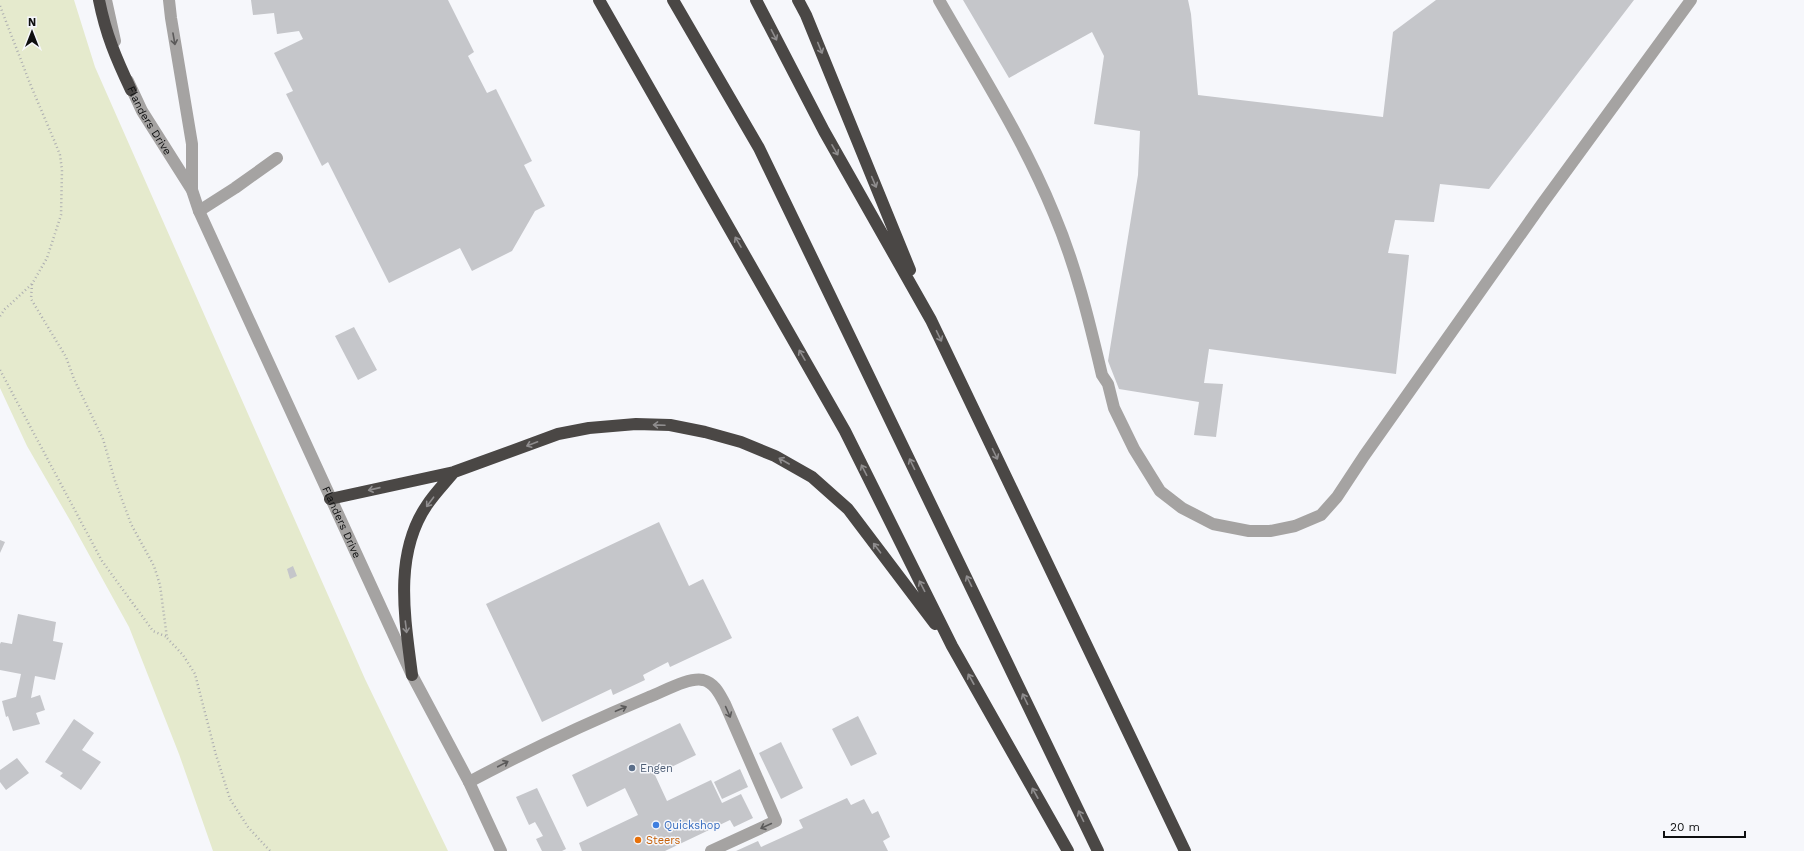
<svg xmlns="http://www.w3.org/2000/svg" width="1804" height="851" font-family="'Work Sans',sans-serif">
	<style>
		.green { fill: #e5eacd }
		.building { fill: #c5c6ca }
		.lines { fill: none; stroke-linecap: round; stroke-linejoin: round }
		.path { stroke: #adaeb1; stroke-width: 2.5; stroke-dasharray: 1 3; stroke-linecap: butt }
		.service { stroke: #a5a3a2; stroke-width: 12 }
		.tertiary { stroke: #a5a3a2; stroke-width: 12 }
		.motorway { stroke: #4a4745; stroke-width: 12 }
		.oneway { stroke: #8f8d8e }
		.oneway2 { stroke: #5a5959 }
		.service-dot { fill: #5c6f8a; stroke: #f6f7fb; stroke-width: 1.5 }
		.shop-dot { fill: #3f7fe0; stroke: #f6f7fb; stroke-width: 1.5 }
		.food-dot { fill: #e8710a; stroke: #f6f7fb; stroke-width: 1.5 }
		.labels { text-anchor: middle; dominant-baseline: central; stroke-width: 3; stroke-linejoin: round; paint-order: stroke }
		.street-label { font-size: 11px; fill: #0e0f10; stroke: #f6f7fb }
		.service-label { font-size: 11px; fill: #4e5e75; stroke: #f6f7fb; text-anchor: start }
		.shop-label { font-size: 11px; fill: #366cbe; stroke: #f6f7fb; text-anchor: start }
		.food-label { font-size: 11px; fill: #c56008; stroke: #f6f7fb; text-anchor: start }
	</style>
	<rect width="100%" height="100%" fill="#f6f7fb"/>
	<path class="green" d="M0 0H74L95 67 365 679 448 851H213L179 754 129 627 71 522 27 446 0 388Z"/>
	<path class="building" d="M251 0H448L474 52 468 56 487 93 496 89 532 161 524 165 545 206 535 211 512 251 472 271 460 248 389 283 328 162 322 166 286 94 293 91 274 53 303 39 299 31 277 34 274 13 253 15Z
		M963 0H1188L1191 14 1198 95 1383 117 1393 32 1436 0H1634L1489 189 1440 184 1434 222 1395 220 1388 253 1409 255 1396 374 1209 349 1204 383 1223 384 1216 437 1194 435 1199 402 1119 389 1108 361 1138 175 1140 131 1094 124 1104 56 1092 32 1009 78Z
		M354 327 377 370 358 380 335 336Z
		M659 522 689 586 703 579 732 638 670 667 668 662 643 675 645 680 613 695 611 689 542 722 486 604Z
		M0 540 5 542 0 553Z
		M293 566 297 576 290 579 287 569Z
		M18 614 56 622 53 641 63 643 55 680 35 676 31 698 40 695 45 710 36 713 40 724 13 731 8 716 6 717 2 701 16 697 21 674 0 670V644L1 642 12 644Z
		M858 716 877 754 851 766 832 729Z
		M74 719 94 733 82 750 101 762 81 790 60 776 63 773 45 762Z
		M680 723 696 755 655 775 667 801 711 780 722 803 741 794 753 818 734 827 730 820 665 851H582L579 843 638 815 625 788 587 807 572 775Z
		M781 742 803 788 781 799 759 753Z
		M17 758 29 773 6 790 0 782V770Z
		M740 769 748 787 722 799 714 782Z
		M537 788 566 849 562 851H542L536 839 543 836 535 822 529 825 516 797Z
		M847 798 851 805 864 799 872 814 878 811 890 837 883 841 888 851H736L758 841 761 847 803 828 799 820Z"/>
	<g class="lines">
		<path class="path" d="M0 6 31 86 54 140 60 155 62 170 61 215 47 258 32 284 31 299 66 357 74 379 103 439 115 481 131 524 154 566 160 585 167 638 183 655 195 674 216 755 230 799 248 827 270 851
			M0 316 5 309 32 284
			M0 370 102 561 153 631 167 637"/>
		<path class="service" d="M939 0C979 70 1024 140 1054 214 1076 266 1089 320 1102 375L1108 384 1114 408 1134 449 1160 491 1182 508 1213 524 1249 531H1270L1295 526 1321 515 1337 497 1364 456 1542 204 1691 0
			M199 211 235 188 277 158
			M469 782C527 751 587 723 649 697 663 692 688 677 703 680 715 683 720 695 725 704L776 821 711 851"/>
		<g class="tertiary">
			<path d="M106 0 115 41"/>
			<path d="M169 0 171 18 192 144V190"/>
			<path id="s1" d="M128 81 142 111 192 190 199 211 232 283 412 675 469 782 501 851"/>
		</g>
		<path class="motorway" d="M99 0C106 35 116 58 131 90
			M599 0 845 431 952 646 1068 851
			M673 0 759 148 1098 851
			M756 0 824 131 931 320 1185 851
			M798 0 806 15 910 270
			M330 499 454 472 558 434 589 428 636 424 670 425 705 432 741 442 775 456 812 477 848 509 935 624
			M412 675C405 619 393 555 427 505 435 493 445 483 454 472"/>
	</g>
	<defs><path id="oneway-shaft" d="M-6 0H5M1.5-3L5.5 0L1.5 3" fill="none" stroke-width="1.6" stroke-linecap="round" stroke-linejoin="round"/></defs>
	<g class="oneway">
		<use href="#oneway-shaft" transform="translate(774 35) rotate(63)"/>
		<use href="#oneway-shaft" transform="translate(820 48) rotate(68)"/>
		<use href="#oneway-shaft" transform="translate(835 150) rotate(60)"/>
		<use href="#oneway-shaft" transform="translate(874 182) rotate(67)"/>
		<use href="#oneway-shaft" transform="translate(738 242) rotate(-120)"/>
		<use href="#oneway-shaft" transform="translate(939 336) rotate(64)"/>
		<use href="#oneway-shaft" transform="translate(802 355) rotate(-120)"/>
		<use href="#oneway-shaft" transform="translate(659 425) rotate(-178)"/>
		<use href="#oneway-shaft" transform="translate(532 444) rotate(159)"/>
		<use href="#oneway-shaft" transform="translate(995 454) rotate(64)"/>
		<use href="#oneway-shaft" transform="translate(784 461) rotate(-150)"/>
		<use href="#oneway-shaft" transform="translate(912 464) rotate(-116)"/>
		<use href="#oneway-shaft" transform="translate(864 470) rotate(-117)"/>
		<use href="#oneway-shaft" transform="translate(374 489) rotate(167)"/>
		<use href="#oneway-shaft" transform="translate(430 502) rotate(127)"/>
		<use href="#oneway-shaft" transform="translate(877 548) rotate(-127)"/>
		<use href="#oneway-shaft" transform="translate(969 581) rotate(-116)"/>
		<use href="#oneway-shaft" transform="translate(922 586) rotate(-117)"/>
		<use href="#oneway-shaft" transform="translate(406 627) rotate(83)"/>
		<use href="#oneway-shaft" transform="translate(971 679) rotate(-119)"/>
		<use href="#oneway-shaft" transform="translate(1025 699) rotate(-116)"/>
		<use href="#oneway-shaft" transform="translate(1035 793) rotate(-119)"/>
		<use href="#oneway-shaft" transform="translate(1081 816) rotate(-116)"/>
	</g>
	<g class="oneway2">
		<use href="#oneway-shaft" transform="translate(174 39) rotate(80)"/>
		<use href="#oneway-shaft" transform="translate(621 709) rotate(-23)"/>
		<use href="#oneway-shaft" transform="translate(728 712) rotate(66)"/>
		<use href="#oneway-shaft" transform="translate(503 764) rotate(-28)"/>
		<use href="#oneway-shaft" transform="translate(766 826) rotate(155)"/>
	</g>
	<circle class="service-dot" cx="632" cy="768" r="4"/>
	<circle class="shop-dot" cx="656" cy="825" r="4"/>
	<circle class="food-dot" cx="638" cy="840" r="4"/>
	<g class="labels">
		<g class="street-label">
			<text stroke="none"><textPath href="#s1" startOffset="45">Flanders Drive</textPath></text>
			<text stroke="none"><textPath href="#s1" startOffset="491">Flanders Drive</textPath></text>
		</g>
		<g class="service-label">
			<text x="640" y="768">Engen</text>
		</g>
		<g class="shop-label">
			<text x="664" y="825">Quickshop</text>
		</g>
		<g class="food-label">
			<text x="646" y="840">Steers</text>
		</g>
	</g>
	<g transform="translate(32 32)" stroke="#f6f7fb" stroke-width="3" paint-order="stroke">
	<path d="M0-3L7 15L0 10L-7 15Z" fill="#0e0f10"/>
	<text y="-6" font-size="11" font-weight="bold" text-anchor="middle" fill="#0e0f10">N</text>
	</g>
	<path d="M1664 831v6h81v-6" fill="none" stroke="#0e0f10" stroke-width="2"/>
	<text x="1670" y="831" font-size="12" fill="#0e0f10" stroke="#f6f7fb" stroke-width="3" paint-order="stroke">20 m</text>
</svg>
